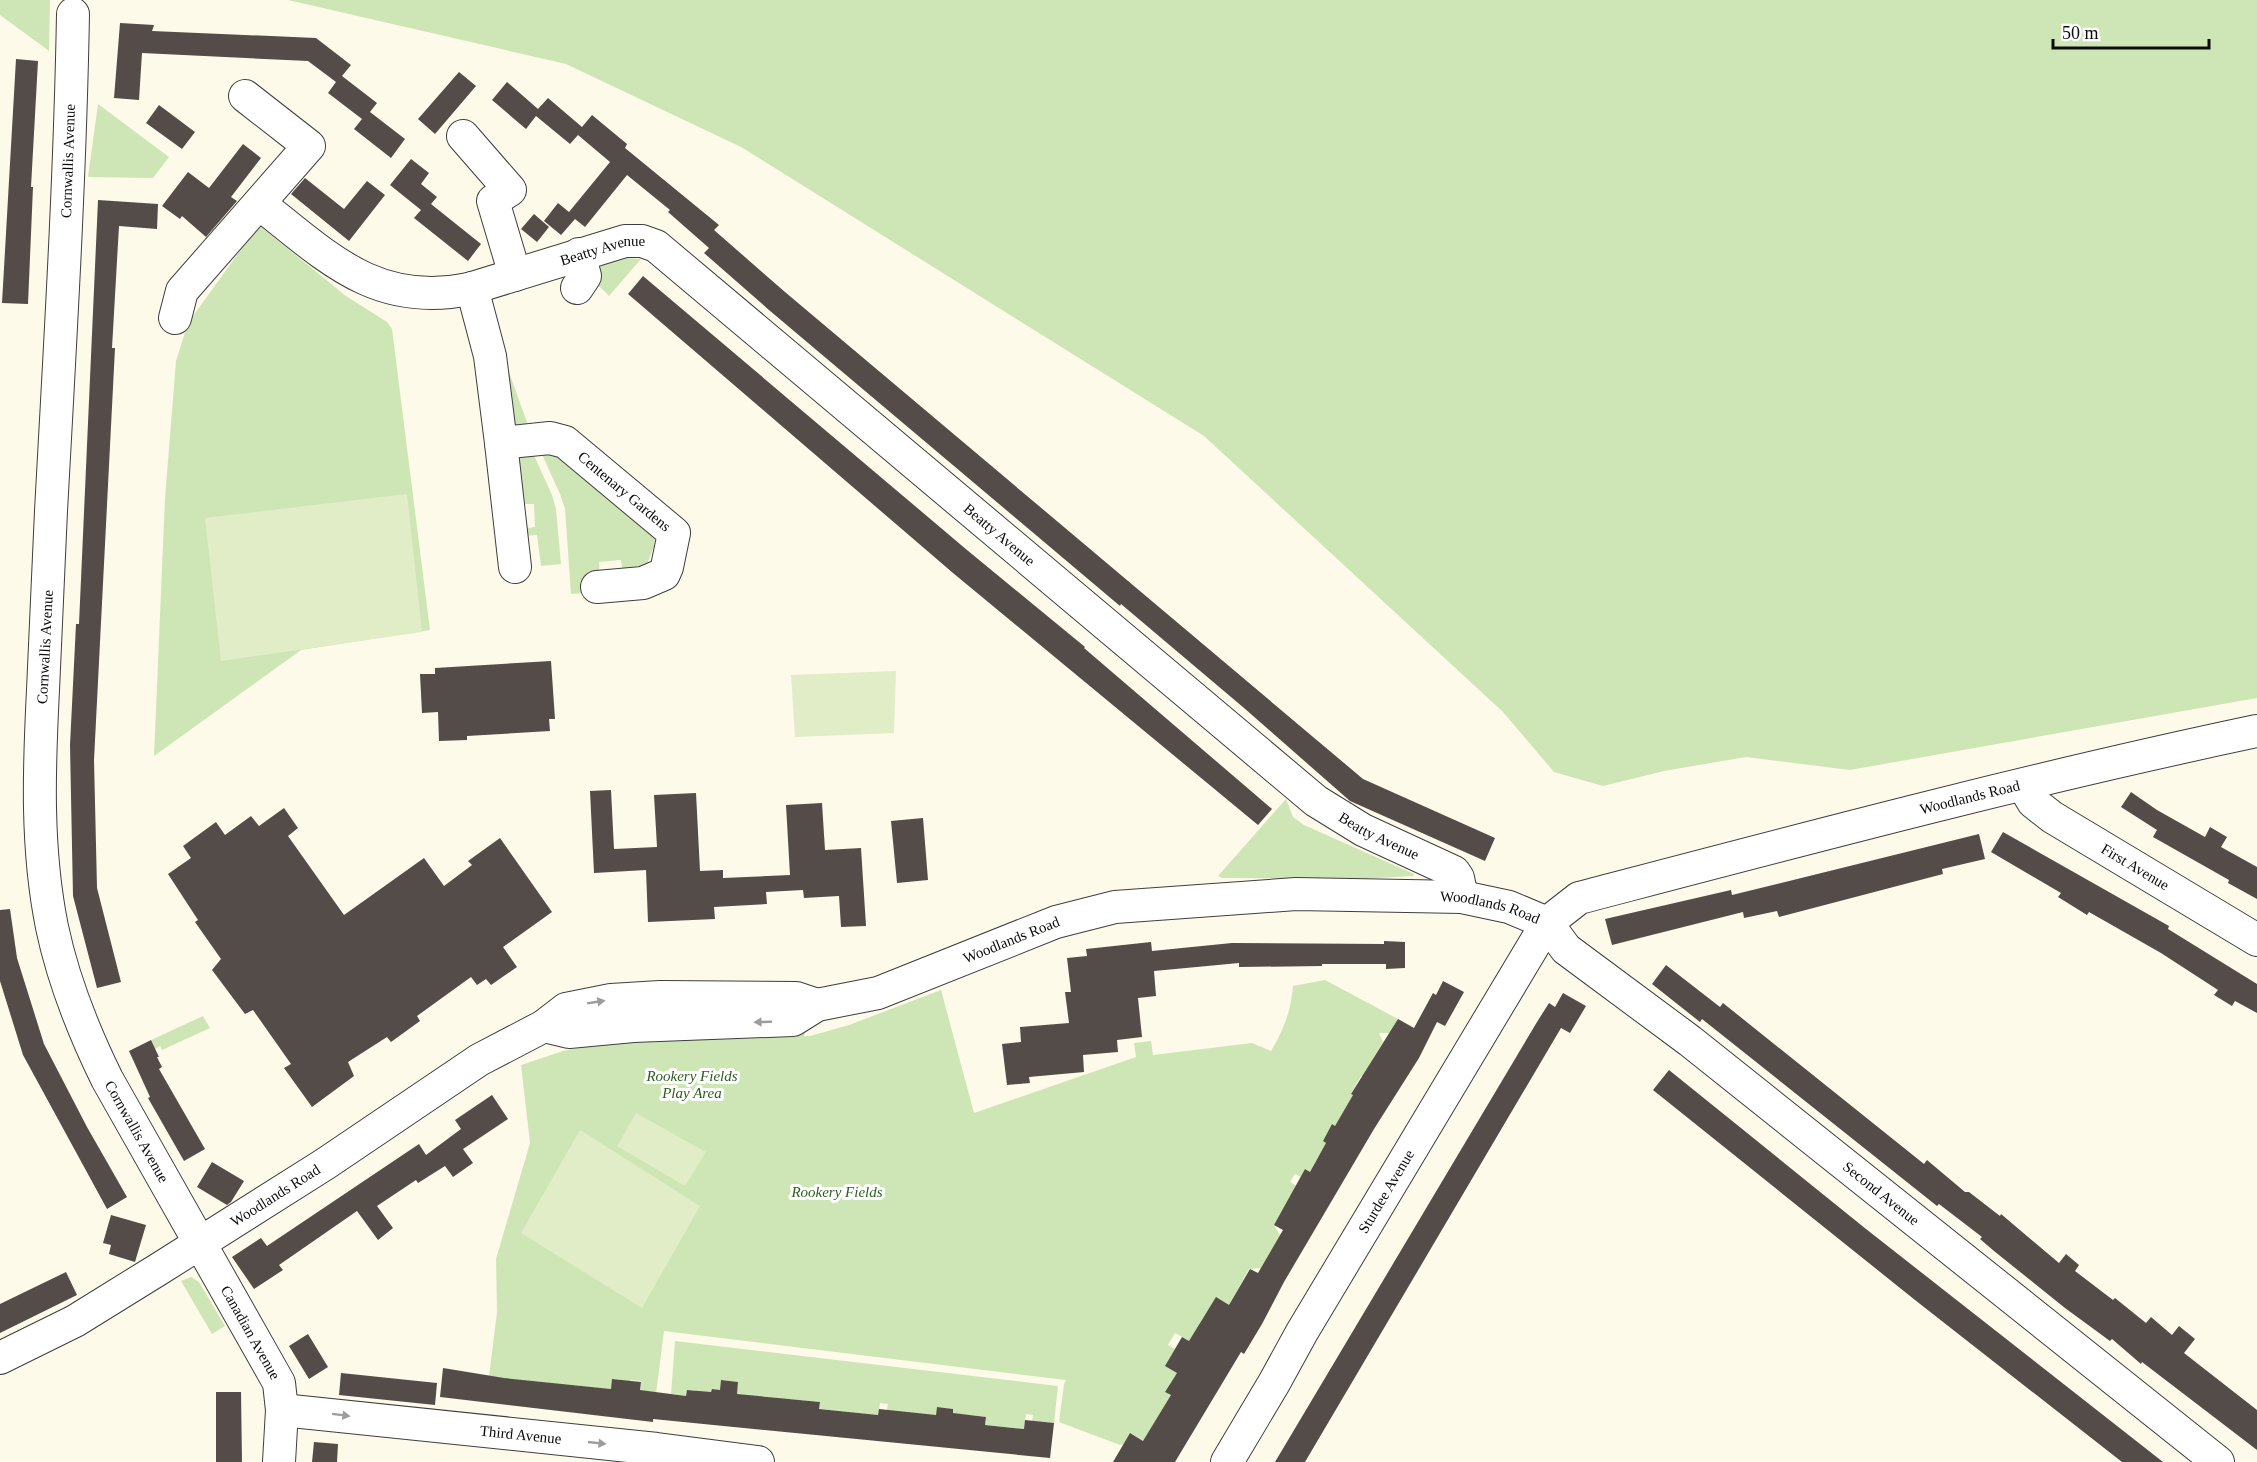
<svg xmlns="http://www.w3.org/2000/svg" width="2257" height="1462" font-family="'Times New Roman',serif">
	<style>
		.green { fill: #cee6b6 }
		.pitch { fill: #e0edc7 }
		.building { fill: #534c48 }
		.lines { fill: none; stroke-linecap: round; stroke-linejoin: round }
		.minor-casing { stroke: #3e3e3e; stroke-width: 34 }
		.minor { stroke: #fff; stroke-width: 32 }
		.oneway { fill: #9d9d9d }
		.labels { text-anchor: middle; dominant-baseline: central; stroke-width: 6; stroke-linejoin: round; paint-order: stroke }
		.street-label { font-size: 15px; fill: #0b0b0b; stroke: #fff }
		.park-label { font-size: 15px; font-style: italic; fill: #2c5e1f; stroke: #fff }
	</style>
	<rect width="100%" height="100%" fill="#fefae9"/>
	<path class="green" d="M0 0H50L49 51 0 15Z
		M288 0H2257V698L1850 770 1746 757 1664 771 1603 786 1554 772 1503 712 1204 436 741 147 566 64Z
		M98 104 169 157 153 178 88 177Z
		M261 227 346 296 387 322 392 329 430 630 301 650 154 756 165 498 176 361 188 323 255 230Z
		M624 258 641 259 609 296 595 282V266Z
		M504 358 528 425 515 429Z
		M554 447 655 536 654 546 646 567 623 576 621 560 599 562 600 578 596 592 571 594 565 509 560 494 539 448Z
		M533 453 552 495 556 509 561 564 541 566 537 535 521 536 520 529 535 527 534 504H518L516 457Z
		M1286 799 1293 817 1304 825 1414 874 1413 876 1360 879 1222 878 1218 876Z
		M1325 980 1398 1019 1390 1033H1379L1383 1042 1372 1060 1380 1065 1370 1080 1361 1076 1351 1093 1359 1098 1335 1126 1332 1124 1323 1141 1333 1146 1318 1157 1313 1166 1318 1169 1315 1175 1305 1169 1301 1177 1295 1174 1290 1182 1305 1191 1284 1208 1274 1225 1280 1235 1261 1268 1249 1269 1230 1303 1238 1308 1205 1315 1201 1321 1202 1348 1175 1333 1168 1345 1175 1349 1170 1357 1202 1375 1175 1376 1165 1392 1174 1397 1144 1441 1130 1433 1124 1444 1120 1445 1059 1422 1064 1384 1066 1380 664 1331 656 1394 640 1392 641 1381 630 1380 628 1391 621 1380 613 1379 611 1389 489 1377 497 1312 496 1259 530 1143 521 1065 563 1051 613 1041 805 1032 804 1036H810L849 1025 941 990 974 1113 1136 1057 1134 1043 1151 1041 1153 1055 1252 1043 1271 1051C1284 1029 1291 1011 1293 986Z
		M203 1016 210 1028 162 1050 160 1046 155 1049 151 1040Z
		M191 1277 199 1282 225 1326 212 1334 181 1281Z
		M675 1341 1058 1386 1054 1423 1032 1422 1033 1415 1026 1414 1024 1429 985 1425 986 1417 970 1415 952 1417 953 1409 937 1407 936 1420 887 1410 888 1404 880 1403 878 1415 819 1409 820 1402 787 1399 770 1405V1397L756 1396 736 1401 738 1382 722 1380 720 1390 712 1389 711 1399 694 1390H687L686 1396 671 1394Z"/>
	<path class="pitch" d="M407 494 422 632 221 661 205 518Z
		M896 671 894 733 795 737 791 675Z
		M636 1113 706 1152 685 1186 617 1146Z
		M580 1130 700 1206 642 1308 521 1233Z"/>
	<path class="building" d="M120 23 154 25 152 31 316 38 351 65 342 76 377 103 370 112 405 139 391 158 354 129 362 119 328 93 336 82 308 61 142 53 139 100 114 98Z
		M16 59 38 61 31 187H33L28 304 2 303Z
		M459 72 476 86 435 134 418 119Z
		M507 82 538 109 548 98 582 127 592 115 627 144 625 148 719 225 714 230 785 292 1363 779 1495 838 1485 861 1350 801 1244 708 1121 604 1120 606 769 310 704 253 709 248 668 212 670 210 627 175 585 227 575 219 561 235 544 221 558 203 569 212 610 162 578 135 570 144 536 116 526 129 492 100Z
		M159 105 195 132 182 149 146 123Z
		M243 144 261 158 231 197 237 201 206 237 182 216 180 219 162 206 188 172 209 188Z
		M411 159 429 173 421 184 437 197 431 204 481 244 468 261 414 218 421 210 390 185Z
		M305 178 344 209 367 181 385 195 349 241 291 194Z
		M98 200 158 204 157 229 119 226 112 348H115L94 760 97 888 121 982 97 988 73 896 70 745 76 624H79Z
		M534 214 549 227 537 242 521 229Z
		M643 276 967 550 1085 647 1084 648 1272 809 1258 825 953 573 628 294Z
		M551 661 555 719H549L550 731 467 736V740L439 741 438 712 422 713 420 674H435V668Z
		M611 790 614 849 657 847 654 795 696 793 700 871 723 870V878L790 875 786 805 822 803 825 850 861 848 866 926 841 927 839 896 804 898 803 890 766 892 767 904 714 907 715 919 648 922 646 870 594 873 590 791Z
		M2131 792 2157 810 2205 837 2210 827 2227 837 2221 847 2257 867V899L2228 883 2229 880 2153 837 2157 830 2121 807Z
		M284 808 298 828 288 836 344 915 424 858 444 886 472 865 468 861 500 838 552 912 503 947 517 967 491 985 486 979 477 985 471 977 417 1016 420 1021 391 1042 387 1037 348 1062 354 1076 312 1107 284 1068 291 1064 253 1010 245 1014 212 970 221 959 195 922 198 920 168 874 191 858 183 846 216 822 225 835 251 816 259 826Z
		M923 818 928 880 897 883 891 821Z
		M2003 832 2169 926 2168 929 2257 984V1013L2235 1001 2232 1006 2214 995 2218 990 2161 953 2089 912 2087 915 2058 897 2061 893 1991 852Z
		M1979 834 1985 859 1942 869 1943 874 1779 917 1777 911 1744 918 1743 912 1612 945 1605 919 1731 890 1732 895Z
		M10 909 17 958 44 1044 87 1127 127 1197 107 1209 23 1055 0 981V910Z
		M1384 941 1405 942V968L1386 969V964H1322V966L1239 967V963L1154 971 1156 996 1138 998 1142 1037 1117 1040 1118 1052 1083 1055 1084 1072 1029 1077 1030 1083 1007 1085 1002 1044 1021 1042 1020 1027 1069 1023 1065 992H1071L1067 958 1087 956 1086 949 1151 942 1152 951 1232 943 1384 944Z
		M1666 965 1720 1007 1723 1003 1924 1164 1927 1160 1965 1192H1969L2000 1216 2001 1214 2059 1263 2066 1254 2079 1265 2075 1271 2113 1300 2115 1298 2146 1323 2151 1317 2172 1335 2179 1326 2195 1339 2184 1353 2257 1410V1450L2142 1362 2141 1364 2112 1339 2110 1341 2065 1308 1994 1251 1980 1239 1982 1237 1939 1204 1937 1206 1702 1019 1700 1022 1652 984Z
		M1443 981 1464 992 1445 1026 1437 1022 1419 1058 1374 1129 1284 1282 1262 1324 1244 1354 1241 1352 1175 1462H1113L1130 1433 1143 1441 1171 1395 1165 1392 1177 1373 1165 1366 1182 1337 1189 1341 1216 1297 1229 1305 1250 1269 1258 1273 1283 1230 1274 1225 1305 1169 1310 1172 1326 1143 1323 1141 1332 1124 1335 1126 1353 1095 1351 1094 1398 1019 1414 1028 1433 993 1436 995Z
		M1563 993 1586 1006 1570 1033 1561 1028 1305 1462H1275L1537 1022 1549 1003 1555 1007Z
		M151 1040 159 1057H157L162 1067 159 1069 205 1149 184 1161 148 1098 150 1097 129 1051Z
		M1669 1070 1866 1229 2163 1462H2122L1915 1300 1653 1090Z
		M492 1095 508 1119 463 1149 473 1163 453 1177 445 1166 418 1183 416 1180 377 1206 393 1228 378 1240 357 1211 279 1265 283 1270 254 1289 232 1257 261 1238 267 1246 419 1144 426 1155 461 1129 455 1120Z
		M212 1162 244 1181 231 1202 227 1205 197 1187Z
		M111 1215 146 1225 135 1262 109 1254 111 1245 103 1243Z
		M66 1272 77 1295 0 1333V1304Z
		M308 1334 328 1367 309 1379 289 1346Z
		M443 1368 504 1378 611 1389 612 1379 641 1382 640 1390 686 1396 687 1390 711 1392 712 1389 720 1390 721 1380 738 1382 737 1394 820 1402 819 1409 878 1415 879 1409 936 1415 937 1407 953 1409V1413L986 1417 985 1425 1024 1429 1025 1420 1054 1423 1050 1458 653 1419V1422L440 1397Z
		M341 1373 437 1383 435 1405 339 1395Z
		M216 1392H241L242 1462H216Z
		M314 1442 338 1444 337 1462H312Z"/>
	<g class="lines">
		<defs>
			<g id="minor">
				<path id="s1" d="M73 14C70 180 60 346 51 511 48 571 46 630 43 690 39 769 36 848 52 927 63 980 83 1030 107 1079L279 1383 282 1410 279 1462"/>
				<path d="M463 136 510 190 493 201 515 275"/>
				<path id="s2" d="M260 204C327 257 376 308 469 289L625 241H642L656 246 1316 801 1363 830 1454 872 1458 878 1462 897"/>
				<path id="s3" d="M472 288 490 356 501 443 550 438 565 442 674 533 667 567 664 574 643 583 597 587"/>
				<path d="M577 288 585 276 579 254"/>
				<path d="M175 318 182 291 309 146 245 96"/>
				<path d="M501 443 515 567"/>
				<path id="s4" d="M2023 785 2033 802 2052 817 2257 940"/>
				<path id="s5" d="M544 1026 569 1032 633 1026 793 1020 817 1005 878 993 1056 922 1115 907 1296 894 1462 897 1509 907 1547 923 1566 949 1690 1041 2218 1462"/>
				<path id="s6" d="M0 1358 75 1321 159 1269 325 1164 479 1060 544 1026 566 1009 611 1000 660 997 796 998 817 1005"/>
				<path id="s7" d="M282 1410 657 1449 758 1462"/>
				<path id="s8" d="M1227 1462 1274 1383 1302 1332 1547 923 1579 898C1804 839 2029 779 2257 731"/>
			</g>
		</defs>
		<use href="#minor" class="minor-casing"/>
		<use href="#minor" class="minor"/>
	</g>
	<defs><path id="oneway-solid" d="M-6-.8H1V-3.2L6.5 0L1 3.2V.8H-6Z" transform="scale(1.5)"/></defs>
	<g class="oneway">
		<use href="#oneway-solid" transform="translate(596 1002) rotate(-9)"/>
		<use href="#oneway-solid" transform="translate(763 1022) rotate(178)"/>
		<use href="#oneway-solid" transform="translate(341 1415) rotate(7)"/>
		<use href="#oneway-solid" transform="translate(597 1443) rotate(6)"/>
	</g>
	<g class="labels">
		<g class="street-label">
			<text transform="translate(68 161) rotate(-88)">Cornwallis Avenue</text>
			<text stroke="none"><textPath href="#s2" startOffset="375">Beatty Avenue</textPath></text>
			<text stroke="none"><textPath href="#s3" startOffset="300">Centenary Gardens</textPath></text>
			<text stroke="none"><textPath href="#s2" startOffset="879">Beatty Avenue</textPath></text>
			<text transform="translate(45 647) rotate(-87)">Cornwallis Avenue</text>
			<text stroke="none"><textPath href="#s8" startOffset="1071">Woodlands Road</textPath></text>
			<text stroke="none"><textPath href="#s2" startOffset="1365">Beatty Avenue</textPath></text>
			<text stroke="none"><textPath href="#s4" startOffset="141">First Avenue</textPath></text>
			<text stroke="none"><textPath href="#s5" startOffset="970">Woodlands Road</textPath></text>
			<text stroke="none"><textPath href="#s5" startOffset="484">Woodlands Road</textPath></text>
			<text stroke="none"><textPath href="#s1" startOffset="1137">Cornwallis Avenue</textPath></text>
			<text stroke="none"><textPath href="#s8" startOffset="314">Sturdee Avenue</textPath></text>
			<text stroke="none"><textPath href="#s5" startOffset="1461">Second Avenue</textPath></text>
			<text stroke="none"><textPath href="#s6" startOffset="320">Woodlands Road</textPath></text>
			<text stroke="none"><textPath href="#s1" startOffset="1368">Canadian Avenue</textPath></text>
			<text stroke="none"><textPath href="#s7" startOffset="240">Third Avenue</textPath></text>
		</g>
		<g class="park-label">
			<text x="692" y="1076">Rookery Fields<tspan x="692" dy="17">Play Area</tspan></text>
			<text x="837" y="1192">Rookery Fields</text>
		</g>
	</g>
	<path d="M2053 39v9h156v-9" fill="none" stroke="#0b0b0b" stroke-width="3"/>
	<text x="2062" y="39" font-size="18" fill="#0b0b0b" stroke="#ffffff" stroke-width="4.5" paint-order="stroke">50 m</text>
</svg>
